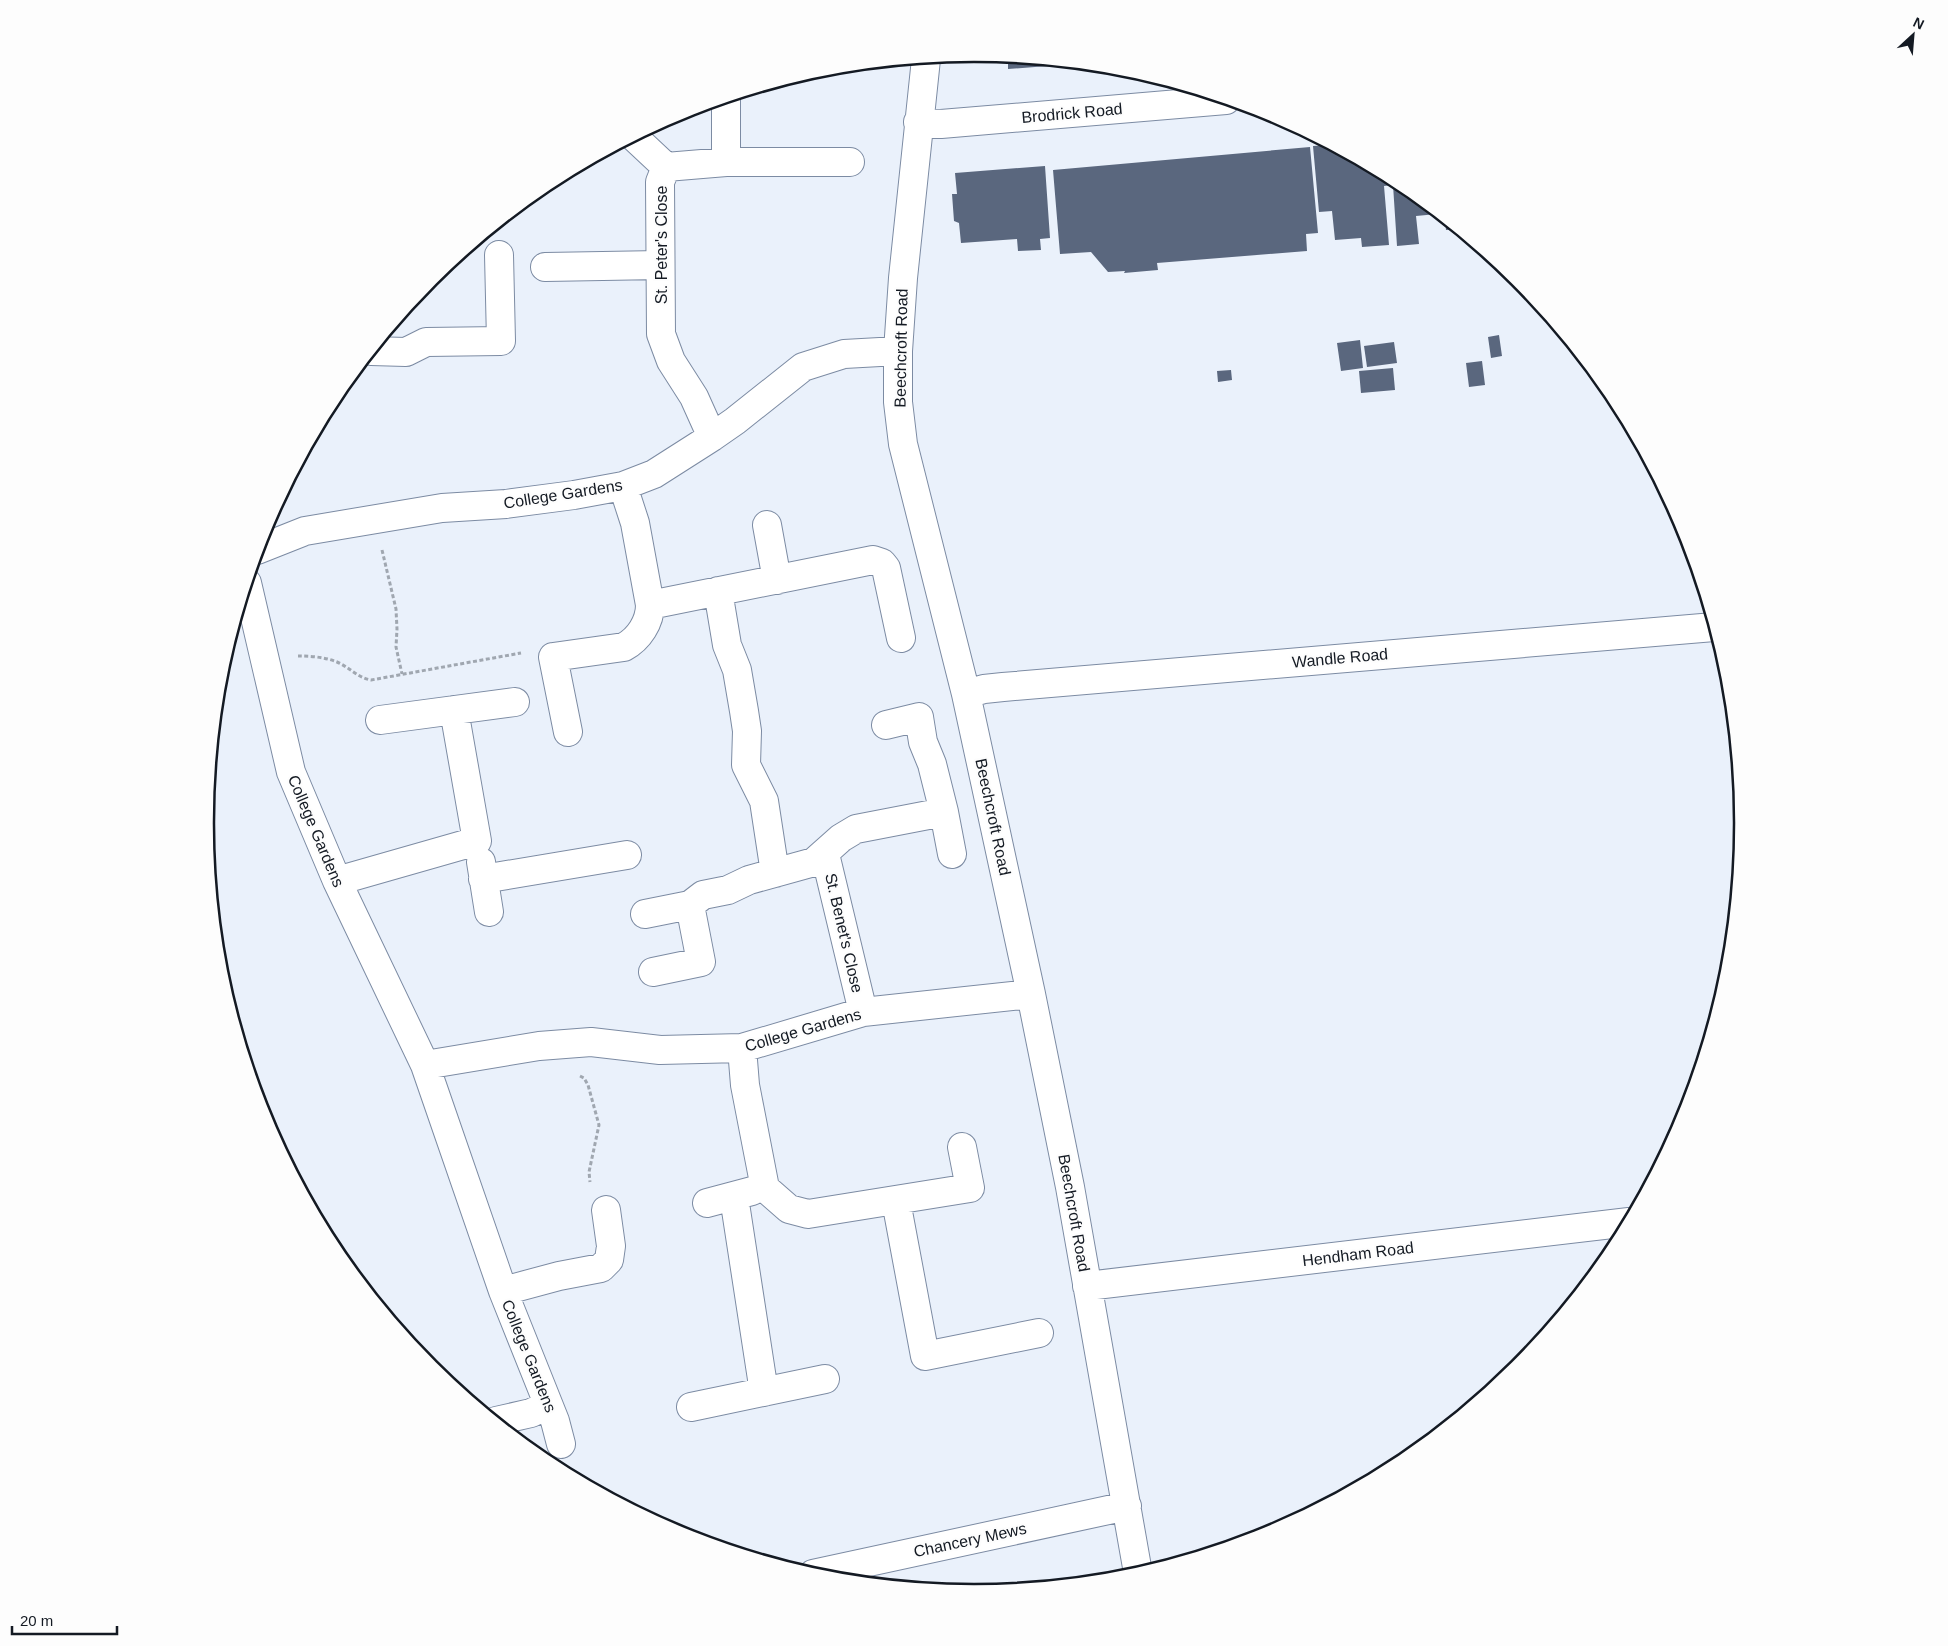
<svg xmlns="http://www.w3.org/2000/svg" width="1948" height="1646" font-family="Arial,sans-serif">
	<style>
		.building { fill: #5a677e }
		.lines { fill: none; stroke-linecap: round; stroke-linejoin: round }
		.minor-casing { stroke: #7c8ba3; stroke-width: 30 }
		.path { stroke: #a0a7b0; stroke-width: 3; stroke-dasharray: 4 2.5; stroke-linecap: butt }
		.minor { stroke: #fff; stroke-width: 28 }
		.labels { text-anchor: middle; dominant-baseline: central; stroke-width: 4.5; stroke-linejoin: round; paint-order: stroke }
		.street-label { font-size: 16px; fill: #141a23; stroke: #fdfdfd }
		.rim { fill: none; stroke: #141a23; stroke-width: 2.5 }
	</style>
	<rect width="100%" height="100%" fill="#eaf1fb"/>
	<path class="building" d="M989 55 1073 63V64L1008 69V60L989 61Z
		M1329 145 1402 184 1437 212V214L1416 216 1419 244 1397 246 1393 185 1384 186 1389 245 1362 247 1361 238 1335 240 1332 211 1319 212 1313 146Z
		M1310 147 1318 233 1306 234 1307 251 1157 263 1158 270 1124 273 1125 271 1108 272 1091 252 1060 254 1053 170Z
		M1045 166 1050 238 1040 239 1041 250 1018 251 1017 239 961 243 959 223 954 221 952 194H957L955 173Z
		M1445 219 1458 229 1446 230Z
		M1499 335 1502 356 1491 358 1488 337Z
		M1360 340 1363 368 1341 371 1337 343Z
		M1394 342 1397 363 1367 367 1364 346Z
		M1482 361 1485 385 1469 387 1466 363Z
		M1393 368 1395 390 1361 393 1359 371Z
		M1231 370 1232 380 1218 382 1217 371Z"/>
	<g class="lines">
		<defs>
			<path id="minor" d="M926 59 903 278 898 351V402L903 444 966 694 1031 994 1070 1187 1138 1573
				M726 98V162
				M918 122 941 124 1226 100
				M634 137 666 167
				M545 267 660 265
				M371 351 406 352 426 342 501 341 499 255
				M712 437 694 397 671 361 661 334 660 182 666 167 726 162H850
				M767 525 777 580
				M257 550 305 531 442 508 506 504 574 495 623 486 654 474 712 437 735 421 803 367 844 354 898 351
				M247 583 291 772 337 881 425 1065 539 1046 591 1042 660 1050 742 1048 863 1012 1031 994
				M718 591 727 645 737 670 744 711 747 731 746 765 764 801 775 873
				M650 605 873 560 882 563 886 568 901 638
				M966 694 984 689 1003 687 1714 627
				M380 720 515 702
				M886 725 919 717 923 742 932 764 944 812 952 854
				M568 732 553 657 624 647C639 639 650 622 650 605L635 523 623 486
				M825 854 863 1012
				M481 862 489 912
				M483 879 627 855
				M337 881 477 841 454 710
				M645 914 690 905
				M653 972 701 962 690 905 703 895 728 890 749 880 814 862 841 838 856 829 944 812
				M742 1048 745 1085 765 1188 789 1209 808 1214 970 1188 962 1147
				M425 1065 503 1291 555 1421 561 1444
				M734 1197 764 1392
				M896 1201 925 1356 1039 1333
				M707 1203 752 1191
				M1087 1286 1629 1222
				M503 1291 559 1276 601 1268 609 1260 611 1246 606 1210
				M691 1407 825 1379
				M496 1421 531 1413 548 1405
				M813 1574 1127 1506"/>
		</defs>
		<use href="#minor" class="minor-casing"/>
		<path class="path" d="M382 550 396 609 397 629 396 647 402 674
			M298 656C310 656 325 657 337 662 349 667 358 678 371 680L521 653
			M580 1076 584 1078 588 1085 599 1125 589 1172 590 1182"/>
		<use href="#minor" class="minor"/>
	</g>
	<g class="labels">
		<g class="street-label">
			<text transform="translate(1072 113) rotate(-5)">Brodrick Road</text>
			<text transform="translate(661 245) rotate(-90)">St. Peter's Close</text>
			<text transform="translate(901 348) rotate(-89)">Beechcroft Road</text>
			<text transform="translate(563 494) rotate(-9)">College Gardens</text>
			<text transform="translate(1340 658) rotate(-5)">Wandle Road</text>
			<text transform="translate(993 817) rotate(78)">Beechcroft Road</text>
			<text transform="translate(316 831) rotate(67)">College Gardens</text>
			<text transform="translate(844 933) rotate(77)">St. Benet's Close</text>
			<text transform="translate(803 1030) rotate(-16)">College Gardens</text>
			<text transform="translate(1074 1213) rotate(80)">Beechcroft Road</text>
			<text transform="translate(1358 1254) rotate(-7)">Hendham Road</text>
			<text transform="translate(529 1356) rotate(68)">College Gardens</text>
			<text transform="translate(970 1540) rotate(-12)">Chancery Mews</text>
		</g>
	</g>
	<path d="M0 0H1948V1646H0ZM974 62H974A760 760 0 0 1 1734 822V824A760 760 0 0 1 974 1584H974A760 760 0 0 1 214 824V822A760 760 0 0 1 974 62Z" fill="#fdfdfd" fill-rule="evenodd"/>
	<path class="rim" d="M974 62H974A760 760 0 0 1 1734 822V824A760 760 0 0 1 974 1584H974A760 760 0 0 1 214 824V822A760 760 0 0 1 974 62Z"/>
	<g transform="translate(1913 35) rotate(26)" stroke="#fdfdfd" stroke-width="4" paint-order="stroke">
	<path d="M0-4L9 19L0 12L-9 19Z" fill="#141a23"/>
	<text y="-8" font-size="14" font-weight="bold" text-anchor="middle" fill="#141a23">N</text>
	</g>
	<path d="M12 1626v8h105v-8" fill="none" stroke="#141a23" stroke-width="2.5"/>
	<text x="20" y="1626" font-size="15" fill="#141a23" stroke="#fdfdfd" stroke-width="4" paint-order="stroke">20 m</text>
</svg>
